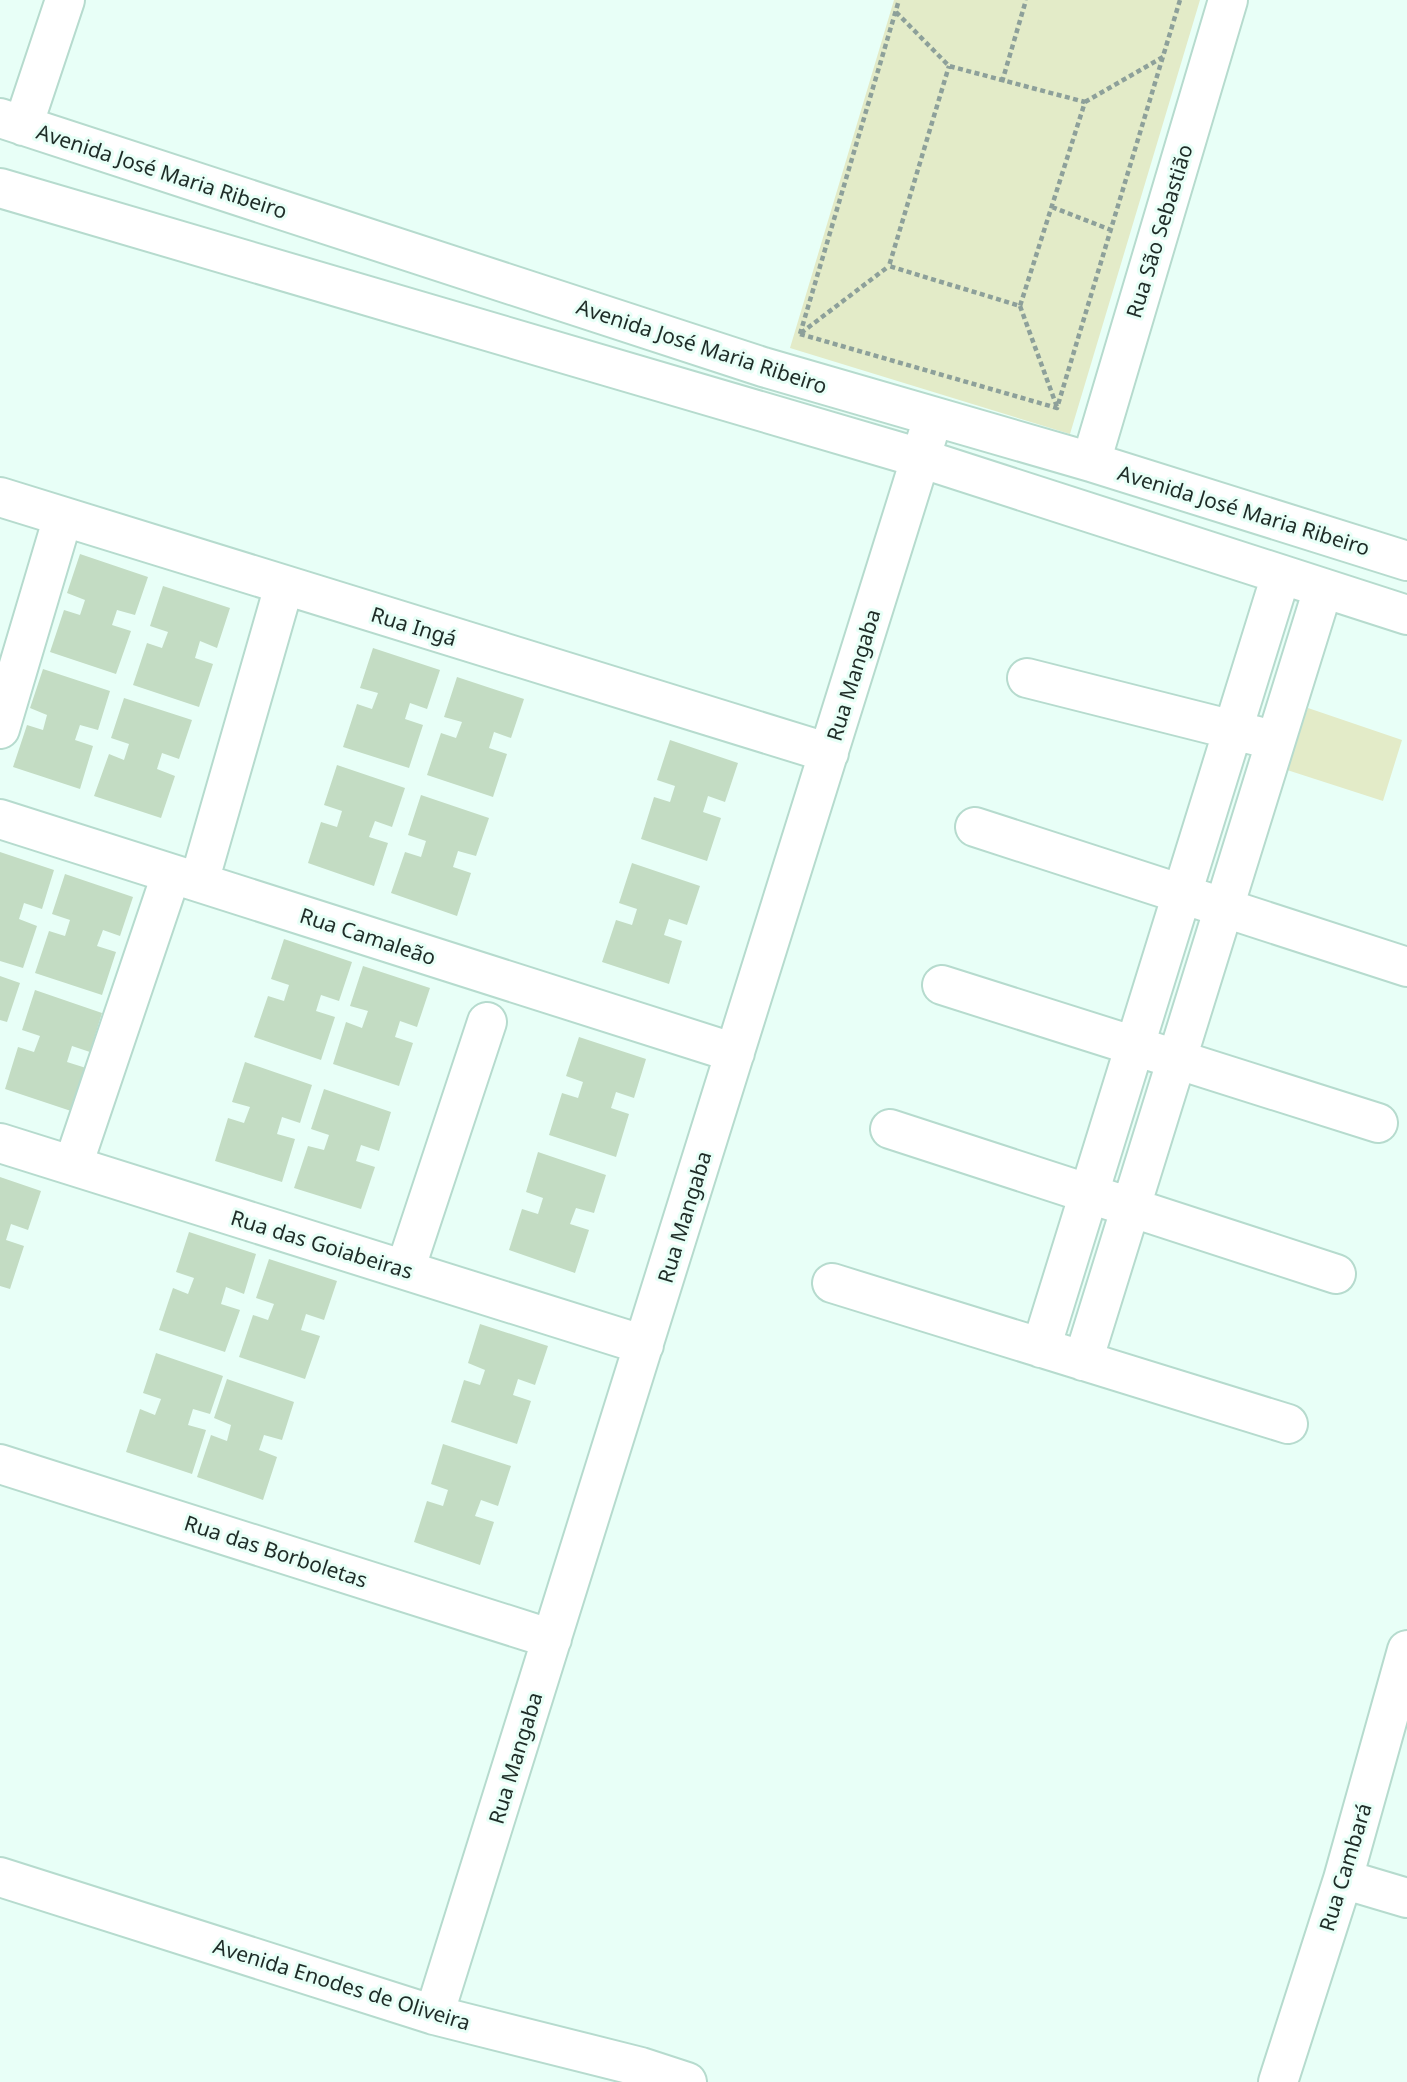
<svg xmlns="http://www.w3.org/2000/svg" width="1407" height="2082" font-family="'Noto Sans',sans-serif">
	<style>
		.green { fill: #e3ebc8 }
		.building { fill: #c3dcc3 }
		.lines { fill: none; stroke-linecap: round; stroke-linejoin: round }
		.minor-casing { stroke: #b6dbce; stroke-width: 42 }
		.path { stroke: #8da09a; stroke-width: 4.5; stroke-dasharray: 5 3.5; stroke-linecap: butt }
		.minor { stroke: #fff; stroke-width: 38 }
		.labels { text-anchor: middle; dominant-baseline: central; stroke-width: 6; stroke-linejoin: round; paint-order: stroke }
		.street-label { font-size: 21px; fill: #1e2c27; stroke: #e8fff7 }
	</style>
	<rect width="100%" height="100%" fill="#e8fff7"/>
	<path class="green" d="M894 0H1200L1070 434 790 348Z
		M1308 708 1402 740 1383 801 1284 769Z"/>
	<path class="building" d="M80 554 148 577 135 615 117 610 112 625 131 631 116 674 50 652 64 610 80 615 85 600 67 593Z
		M163 586 230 608 217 648 200 641 195 658 213 664 199 707 133 685 147 643 162 648 168 632 150 626Z
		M373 648 440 670 427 709 410 703 405 719 423 725 409 768 343 747 357 704 372 709 378 693 360 688Z
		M43 669 110 691 98 730 80 725 75 740 93 746 80 789 13 767 27 725 43 730 47 715 30 708Z
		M457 677 524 699 511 738 494 732 489 748 507 754 493 797 427 775 441 733 456 738 462 722 444 717Z
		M124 698 192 720 179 759 162 753 157 769 175 776 161 818 94 796 109 754 124 760 129 744 111 738Z
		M670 740 738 763 725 802 708 796 703 812 721 818 707 861 641 839 654 797 670 802 675 786 657 780Z
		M337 765 405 788 392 827 375 821 369 837 388 843 374 886 308 863 321 822 337 827 342 811 324 805Z
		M421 795 489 818 476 856 458 851 453 867 471 873 457 916 391 893 405 852 421 857 426 841 408 835Z
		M0 852 54 870 42 909 24 903 19 919 37 926 23 968 0 961Z
		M632 863 700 886 687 925 669 919 664 935 682 941 669 984 602 962 616 920 632 925 637 909 619 903Z
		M65 874 133 897 120 936 103 930 97 946 116 952 102 995 35 973 49 931 65 936 70 920 52 914Z
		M284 939 352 962 339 1001 321 995 316 1011 335 1017 321 1060 254 1037 268 996 284 1001 289 985 271 979Z
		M363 966 430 988 417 1027 400 1021 395 1037 413 1043 399 1086 333 1064 346 1022 362 1028 368 1011 350 1006Z
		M0 976 20 983 7 1022 0 1020Z
		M35 990 102 1013 90 1052 72 1046 67 1062 86 1068 71 1111 5 1089 18 1047 34 1052 40 1036 22 1030Z
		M579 1037 646 1059 634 1098 616 1092 611 1108 629 1114 616 1157 549 1135 562 1093 578 1098 583 1082 566 1076Z
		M245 1062 312 1085 300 1123 282 1117 277 1134 295 1139 282 1182 215 1161 228 1118 244 1123 250 1107 232 1102Z
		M324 1089 391 1112 379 1151 361 1145 356 1161 375 1167 361 1209 294 1188 308 1146 324 1150 329 1135 311 1129Z
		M538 1152 606 1175 594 1213 576 1208 570 1224 589 1230 575 1273 509 1250 522 1209 538 1214 543 1198 526 1192Z
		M0 1177 41 1191 28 1230 11 1224 6 1240 24 1246 10 1289 0 1286Z
		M189 1232 256 1254 244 1294 226 1287 221 1304 240 1310 225 1352 159 1330 173 1288 188 1294 194 1278 176 1272Z
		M269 1259 337 1281 324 1320 306 1314 301 1330 320 1336 305 1379 239 1357 253 1315 268 1320 274 1304 256 1298Z
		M480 1324 548 1346 535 1385 518 1379 513 1395 531 1401 517 1444 451 1422 464 1380 480 1385 485 1370 468 1363Z
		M156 1353 223 1376 210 1414 193 1409 188 1425 206 1430 192 1474 126 1452 140 1409 155 1415 161 1399 143 1393Z
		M227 1379 294 1402 282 1440 264 1435 259 1450 277 1457 263 1500 197 1477 211 1435 227 1441 231 1425 214 1418Z
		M443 1444 511 1466 498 1506 481 1500 475 1516 494 1522 480 1565 414 1542 427 1501 443 1506 448 1490 431 1484Z"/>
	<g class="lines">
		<defs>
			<path id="minor" d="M0 118 763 367 1091 462 1407 561
				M23 126 65 0
				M0 188 920 458 1407 615
				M1091 462 1228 0
				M0 497 829 753
				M1027 678 1257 736
				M0 729 63 517
				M0 819 735 1053
				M975 827 1407 967
				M199 882 284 586
				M942 985 1378 1123
				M890 1129 1336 1274
				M0 1143 644 1345
				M73 1165 171 875
				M405 1270 487 1022
				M832 1283 1288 1424
				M1041 1348 1281 575
				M1083 1361 1323 589
				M0 1464 552 1639
				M0 1877 434 2015 641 2067 687 2082
				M1343 1879 1407 1898
				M434 2015 933 418
				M1278 2082 1343 1879 1407 1650"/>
		</defs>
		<use href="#minor" class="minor-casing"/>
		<path class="path" d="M896 12 949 66 1085 102 1020 306 889 266 949 66
			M1002 82 1026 0
			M1085 102 1163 57
			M1052 207 1111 230
			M1020 306 1057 407
			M801 333 889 266
			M800 334 1057 408 1180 0
			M800 334 899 0"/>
		<use href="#minor" class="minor"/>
	</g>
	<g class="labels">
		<g class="street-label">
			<text transform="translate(162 171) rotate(18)">Avenida José Maria Ribeiro</text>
			<text transform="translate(1159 231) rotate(-73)">Rua São Sebastião</text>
			<text transform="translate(702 346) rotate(18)">Avenida José Maria Ribeiro</text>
			<text transform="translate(1244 510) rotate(17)">Avenida José Maria Ribeiro</text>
			<text transform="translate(414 626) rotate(17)">Rua Ingá</text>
			<text transform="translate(853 675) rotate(-73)">Rua Mangaba</text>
			<text transform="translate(368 936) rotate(18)">Rua Camaleão</text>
			<text transform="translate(684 1217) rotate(-73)">Rua Mangaba</text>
			<text transform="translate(322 1244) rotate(17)">Rua das Goiabeiras</text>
			<text transform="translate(276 1551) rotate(18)">Rua das Borboletas</text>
			<text transform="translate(515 1758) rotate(-73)">Rua Mangaba</text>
			<text transform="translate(1345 1867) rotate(-73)">Rua Cambará</text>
			<text transform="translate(342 1984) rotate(17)">Avenida Enodes de Oliveira</text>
		</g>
	</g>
</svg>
